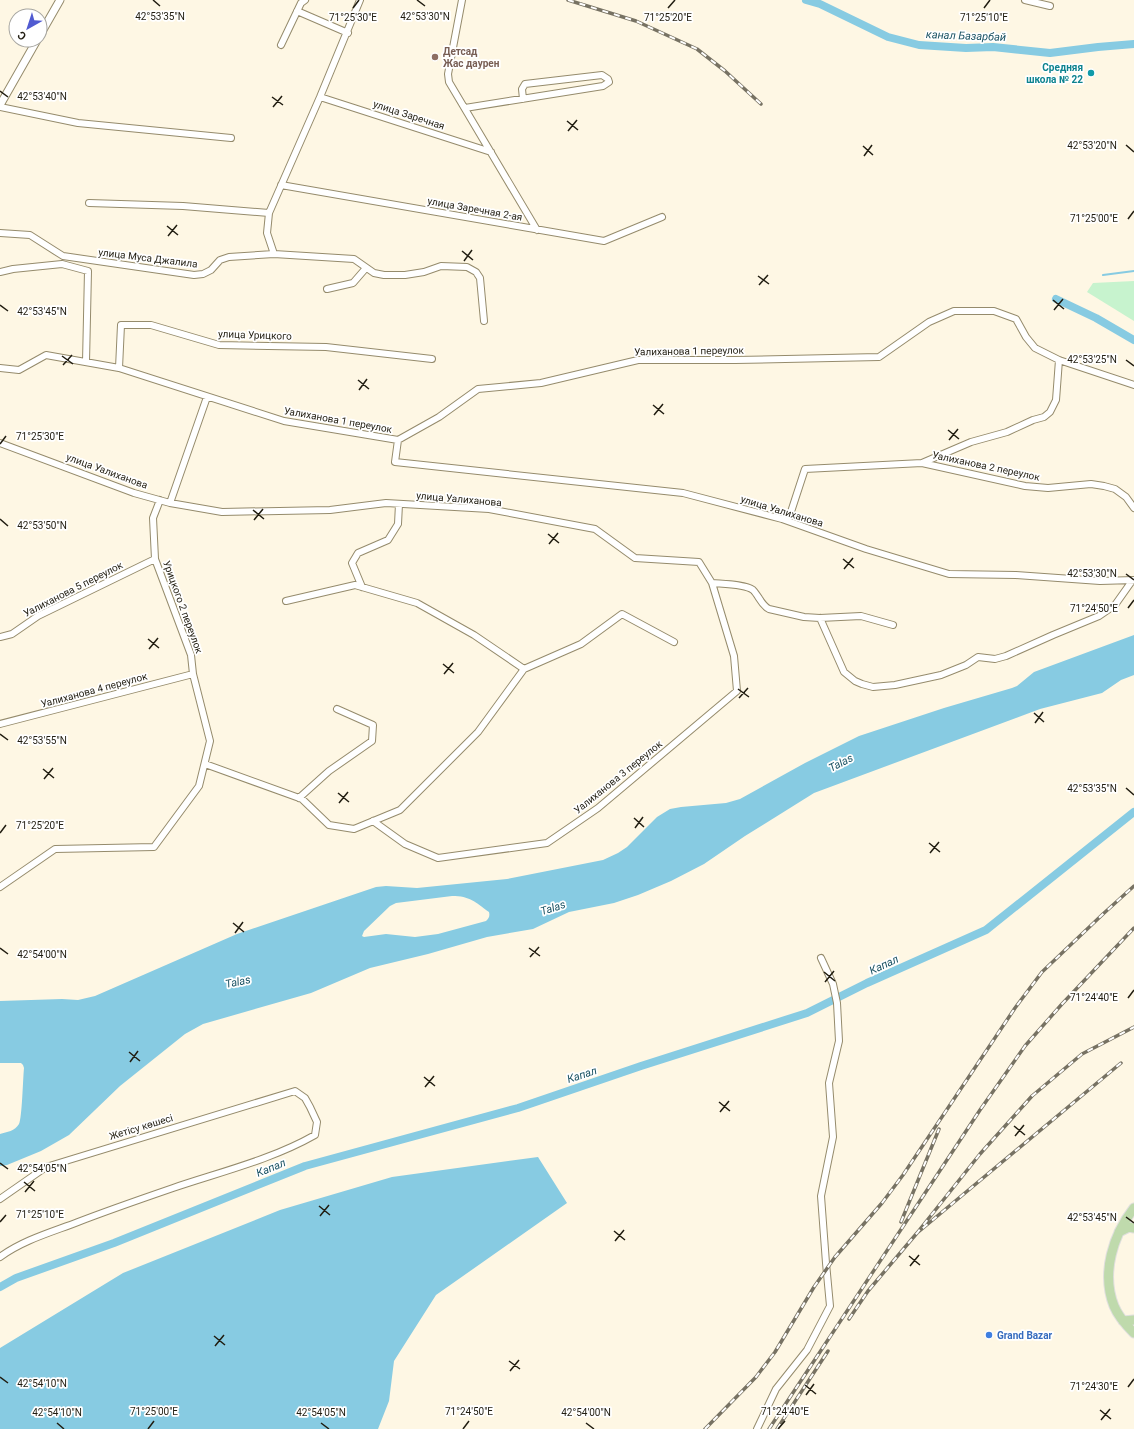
<svg xmlns="http://www.w3.org/2000/svg" width="1134" height="1429" font-family="Roboto,sans-serif">
	<style>
		.grass { fill: #c7f3ce }
		.water { fill: #87cbe2; fill-rule: evenodd }
		.lines { fill: none; stroke-linecap: round; stroke-linejoin: round }
		.stream { stroke: #87cbe2; stroke-width: 2 }
		.canal { stroke: #87cbe2; stroke-width: 8 }
		.minor-casing { stroke: #958b6c; stroke-width: 8 }
		.tertiary-casing { stroke: #958b6c; stroke-width: 9 }
		.primary-casing { stroke: #e0dfde; stroke-width: 11 }
		.minor { stroke: #fff; stroke-width: 6 }
		.tertiary { stroke: #fff; stroke-width: 7 }
		.primary { stroke: #bfdaac; stroke-width: 9 }
		.rail-casing { stroke: #777263; stroke-width: 3.5 }
		.rail { stroke: #fff; stroke-width: 2; stroke-dasharray: 6; stroke-linecap: butt }
		.ticks { fill: none; stroke: #211d11; stroke-width: 1.5 }
		.education-dot { fill: #8d6e63; stroke: #fff; stroke-width: 1.5 }
		.culture-dot { fill: #0f9aa8; stroke: #fff; stroke-width: 1.5 }
		.shop-dot { fill: #3f7fe0; stroke: #fff; stroke-width: 1.5 }
		.labels { text-anchor: middle; dominant-baseline: central; stroke-width: 3.5; stroke-linejoin: round; paint-order: stroke }
		.education-label { font-size: 10px; font-weight: bold; fill: #785e54; stroke: #fff; text-anchor: start }
		.culture-label { font-size: 10px; font-weight: bold; fill: #0d838f; stroke: #fff; text-anchor: end }
		.street-label { font-size: 10px; fill: #211d11; stroke: #fff }
		.shop-label { font-size: 10px; font-weight: bold; fill: #366cbe; stroke: #fff; text-anchor: start }
		.water-label { font-size: 11px; font-style: italic; fill: #1a5263; stroke: #fff }
		.ticks-label { font-size: 10px; text-anchor: middle; fill: #211d11; stroke: #fff; stroke-width: 3.5; stroke-linejoin: round; paint-order: stroke }
	</style>
	<rect width="100%" height="100%" fill="#fef7e4"/>
	<path class="grass" d="M1134 281V321L1087 292 1093 283Z"/>
	<path class="water" d="M1134 635V675L1121 680 1102 693 1040 709 814 793 745 836 704 864 671 881 638 895 614 903 569 912 533 929 487 937 428 954 370 968 311 993 203 1024 185 1034 120 1086 69 1135 41 1151 7 1165 0 1166V1134C7 1132 15 1131 19 1124 22 1119 23 1078 24 1068L23 1065 21 1063H0V1001L62 999 78 1000 95 996 237 934 376 887 386 886 417 888 507 879 603 860 618 853 627 847 657 817 670 809 681 807 726 803 740 799 805 763 859 736 944 708 1012 688 1017 686 1034 672ZM452 896C470 896 475 902 489 912 490 916 489 918 486 921L438 934 415 937 386 934 364 937 362 936 364 931 390 906 396 903Z
		M538 1157 567 1203 436 1295 394 1361 389 1401 378 1429H0V1348L123 1273 280 1210 392 1177Z"/>
	<g class="lines">
		<path class="stream" d="M1103 275 1134 271"/>
		<path class="canal" d="M806 0 820 4 888 37 919 45 966 48 993 47 1050 53 1098 47 1134 44
			M1056 299 1096 318 1134 340
			M0 1287 16 1278 114 1243 305 1166 518 1108 641 1066 807 1013 867 983 986 930 1134 812"/>
		<defs>
			<path id="minor" d="M462 0 448 74 449 82 537 230
				M1025 0 1050 6
				M297 11 348 33
				M281 45 301 3 305 0
				M320 97 491 152
				M0 107 78 123 231 138
				M465 108C511 101 557 93 603 86L609 82 608 79 602 75 525 84 522 89 523 99
				M281 185 604 241 662 217
				M89 203 183 206 269 213
				M0 233 30 235 63 256 194 275 203 274 211 270 220 260 229 257 274 254 354 259 374 273 384 275H405L424 272 441 266 467 267 476 272 480 278 484 321
				M274 254 267 233 269 213 320 97 360 0
				M0 272 13 269 62 264 88 271 86 362
				M327 289 353 283 366 268
				M0 368 19 370 46 355 119 368 284 421 398 440 439 417 478 389 541 383 638 360H735L879 357 929 322 954 311H994L1016 319 1026 337 1035 348 1059 360 1134 385
				M119 368 121 325H151L219 345 326 347 432 359
				M398 440 395 462 683 493 782 519 866 549 949 574 1016 575 1100 581 1134 580
				M0 443 134 493 170 503 222 512 330 510 386 503 489 509 595 529 635 558 699 562 712 583C722 584 745 584 753 590 759 596 761 605 769 609L804 617 820 618 861 616 893 625
				M922 463 971 442 1007 432 1033 420 1044 417 1050 412 1056 400 1059 360
				M170 503 207 397
				M788 521 805 469 922 463 1025 486 1048 488 1091 484 1104 486 1115 489 1126 497 1134 508
				M362 587 352 563 358 553 388 540 398 524 399 504
				M286 601 355 585 417 603 474 635 524 669
				M820 618 844 672 855 681 862 684 873 687 895 685 941 675 966 665 978 657 995 659 1006 656 1053 635 1099 616 1115 605 1132 581
				M0 637 12 634 38 616 155 559
				M0 724 193 674
				M205 764 302 799 329 825 354 829 400 810 478 732 524 669 581 644 622 614 674 642
				M299 798 329 771 372 741 373 725 337 709
				M373 821 405 844 438 858 547 843 598 808 737 691 734 656 712 583
				M0 887 55 849 154 847 199 786 210 741 193 674 191 655 155 559 153 518 160 500
				M0 1199 46 1167 295 1091 305 1098 310 1107 317 1122 315 1135C271 1160 220 1172 173 1188 141 1199 109 1210 78 1222 52 1232 23 1240 0 1257
				M757 1429 776 1389 807 1350 830 1306 826 1263 821 1196 833 1137 829 1083 839 1041 837 1003 833 984 821 958"/>
			<path id="tertiary" d="M40 35 60 0
				M0 105 37 40"/>
			<path id="primary" d="M1134 1208C1113 1235 1101 1273 1114 1306 1118 1316 1127 1326 1134 1333
				M1119 1232 1129 1227 1134 1228
				M1123 1321 1134 1320"/>
		</defs>
		<use href="#minor" class="minor-casing"/>
		<use href="#tertiary" class="tertiary-casing"/>
		<use href="#primary" class="primary-casing"/>
		<use href="#minor" class="minor"/>
		<use href="#tertiary" class="tertiary"/>
		<use href="#primary" class="primary"/>
		<defs>
			<path id="rail" d="M568 0 636 21 697 49 725 71 761 104
				M1121 1063 917 1233 980 1154 1032 1096 1082 1054 1134 1027
				M901 1222 939 1129
				M849 1319 868 1291 917 1233
				M705 1429 756 1377 775 1352 814 1287 835 1257 882 1203 903 1175 1015 1008 1042 972 1103 914 1134 886
				M769 1429 980 1110 1025 1046 1062 1004 1134 928
				M777 1429 828 1351"/>
		</defs>
		<use href="#rail" class="rail-casing"/>
		<use href="#rail" class="rail"/>
	</g>
	<path class="ticks" d="M153 0 160 6M417 0 425 6M353 8 359 0M668 8 675 0M984 8 990 0M0 91 8 97M272 97 283 105M273 107 282 96M567 121 578 130M568 131 577 120M1126 145 1134 152M863 146 873 155M864 156 872 145M1128 219 1134 211M167 226 178 235M168 236 177 225M462 251 473 260M464 261 472 250M758 276 769 284M759 285 768 275M1053 300 1064 309M0 305 8 311M1054 310 1063 299M62 356 73 364M1126 360 1134 366M63 365 72 355M358 380 369 389M359 390 367 379M653 405 664 414M654 415 663 404M948 430 959 439M949 440 958 429M0 444 6 436M253 510 264 519M0 519 8 526M254 520 263 509M548 534 559 543M549 544 558 533M843 559 854 568M844 569 853 558M1126 574 1134 580M1128 608 1134 600M148 639 159 648M149 649 158 638M443 664 454 673M444 674 453 663M738 689 749 697M739 698 748 688M1034 713 1044 722M1035 723 1043 712M0 734 8 740M43 769 54 778M44 779 53 768M1126 788 1134 795M338 793 349 802M339 803 348 792M634 818 644 827M635 828 643 817M0 833 6 825M929 843 940 852M930 853 939 842M233 923 244 932M235 933 243 922M0 948 8 954M529 948 540 956M530 957 539 947M824 972 835 981M825 982 834 971M1128 998 1134 990M129 1052 140 1061M130 1062 138 1051M424 1077 435 1086M425 1087 434 1076M719 1102 730 1111M720 1112 729 1101M1014 1126 1025 1135M1015 1136 1024 1125M0 1163 8 1169M24 1182 35 1191M25 1192 34 1181M319 1206 330 1215M320 1216 329 1205M1126 1217 1134 1223M0 1222 6 1215M614 1231 625 1240M615 1241 624 1230M909 1256 920 1265M910 1266 919 1255M214 1336 225 1345M215 1346 224 1335M509 1361 520 1369M510 1371 519 1360M0 1377 8 1383M805 1385 816 1394M1128 1387 1134 1379M806 1395 814 1384M1100 1410 1111 1419M1101 1420 1110 1409M57 1423 64 1429M321 1423 329 1429M586 1423 594 1429M148 1429 154 1421M463 1429 469 1421M778 1429 785 1421"/>
	<circle class="education-dot" cx="435" cy="57" r="4"/>
	<circle class="culture-dot" cx="1091" cy="73" r="4"/>
	<circle class="shop-dot" cx="989" cy="1335" r="4"/>
	<g class="labels">
		<g class="education-label">
			<text x="443" y="51">Детсад<tspan x="443" dy="12">Жас даурен</tspan></text>
		</g>
		<g class="culture-label">
			<text x="1083" y="67">Средняя<tspan x="1083" dy="12">школа № 22</tspan></text>
		</g>
		<g class="street-label">
			<text transform="translate(409 115) rotate(18)">улица Заречная</text>
			<text transform="translate(475 209) rotate(10)">улица Заречная 2-ая</text>
			<text transform="translate(148 258) rotate(7)">улица Муса Джалила</text>
			<text transform="translate(255 335) rotate(2)">улица Урицкого</text>
			<text transform="translate(689 351) rotate(-1)">Уалиханова 1 переулок</text>
			<text transform="translate(338 420) rotate(10)">Уалиханова 1 переулок</text>
			<text transform="translate(986 466) rotate(12)">Уалиханова 2 переулок</text>
			<text transform="translate(107 471) rotate(20)">улица Уалиханова</text>
			<text transform="translate(459 499) rotate(5)">улица Уалиханова</text>
			<text transform="translate(782 511) rotate(17)">улица Уалиханова</text>
			<text transform="translate(73 589) rotate(-27)">Уалиханова 5 переулок</text>
			<text transform="translate(183 607) rotate(70)">Урицкого 2 переулок</text>
			<text transform="translate(94 690) rotate(-15)">Уалиханова 4 переулок</text>
			<text transform="translate(618 777) rotate(-39)">Уалиханова 3 переулок</text>
			<text transform="translate(141 1127) rotate(-17)">Жетісу көшесі</text>
		</g>
		<g class="shop-label">
			<text x="997" y="1335">Grand Bazar</text>
		</g>
		<g class="water-label">
			<text transform="translate(966 36) rotate(2)">канал Базарбай</text>
			<text transform="translate(841 763) rotate(-27)">Talas</text>
			<text transform="translate(553 908) rotate(-18)">Talas</text>
			<text transform="translate(884 965) rotate(-25)">Капал</text>
			<text transform="translate(238 982) rotate(-12)">Talas</text>
			<text transform="translate(582 1075) rotate(-18)">Капал</text>
			<text transform="translate(271 1168) rotate(-22)">Капал</text>
		</g>
	</g>
	<g class="ticks-label">
		<text x="160" y="20">42°53'35"N</text>
		<text x="425" y="20">42°53'30"N</text>
		<text x="353" y="21">71°25'30"E</text>
		<text x="668" y="21">71°25'20"E</text>
		<text x="984" y="21">71°25'10"E</text>
		<text x="42" y="100">42°53'40"N</text>
		<text x="1092" y="149">42°53'20"N</text>
		<text x="1094" y="222">71°25'00"E</text>
		<text x="42" y="315">42°53'45"N</text>
		<text x="1092" y="363">42°53'25"N</text>
		<text x="40" y="440">71°25'30"E</text>
		<text x="42" y="529">42°53'50"N</text>
		<text x="1092" y="577">42°53'30"N</text>
		<text x="1094" y="612">71°24'50"E</text>
		<text x="42" y="744">42°53'55"N</text>
		<text x="1092" y="792">42°53'35"N</text>
		<text x="40" y="829">71°25'20"E</text>
		<text x="42" y="958">42°54'00"N</text>
		<text x="1094" y="1001">71°24'40"E</text>
		<text x="42" y="1172">42°54'05"N</text>
		<text x="40" y="1218">71°25'10"E</text>
		<text x="1092" y="1221">42°53'45"N</text>
		<text x="42" y="1387">42°54'10"N</text>
		<text x="1094" y="1390">71°24'30"E</text>
		<text x="154" y="1415">71°25'00"E</text>
		<text x="469" y="1415">71°24'50"E</text>
		<text x="785" y="1415">71°24'40"E</text>
		<text x="57" y="1416">42°54'10"N</text>
		<text x="321" y="1416">42°54'05"N</text>
		<text x="586" y="1416">42°54'00"N</text>
	</g>
	<g transform="translate(28 28) rotate(219)"><circle r="19" fill="#ffffff" stroke="#a6a5a0"/>
	<path d="M0-3L7 15L0 10L-7 15Z" fill="#515bd1"/>
	<text y="-6" font-size="11" font-weight="bold" text-anchor="middle" fill="#211d11">С</text>
	</g>
</svg>
